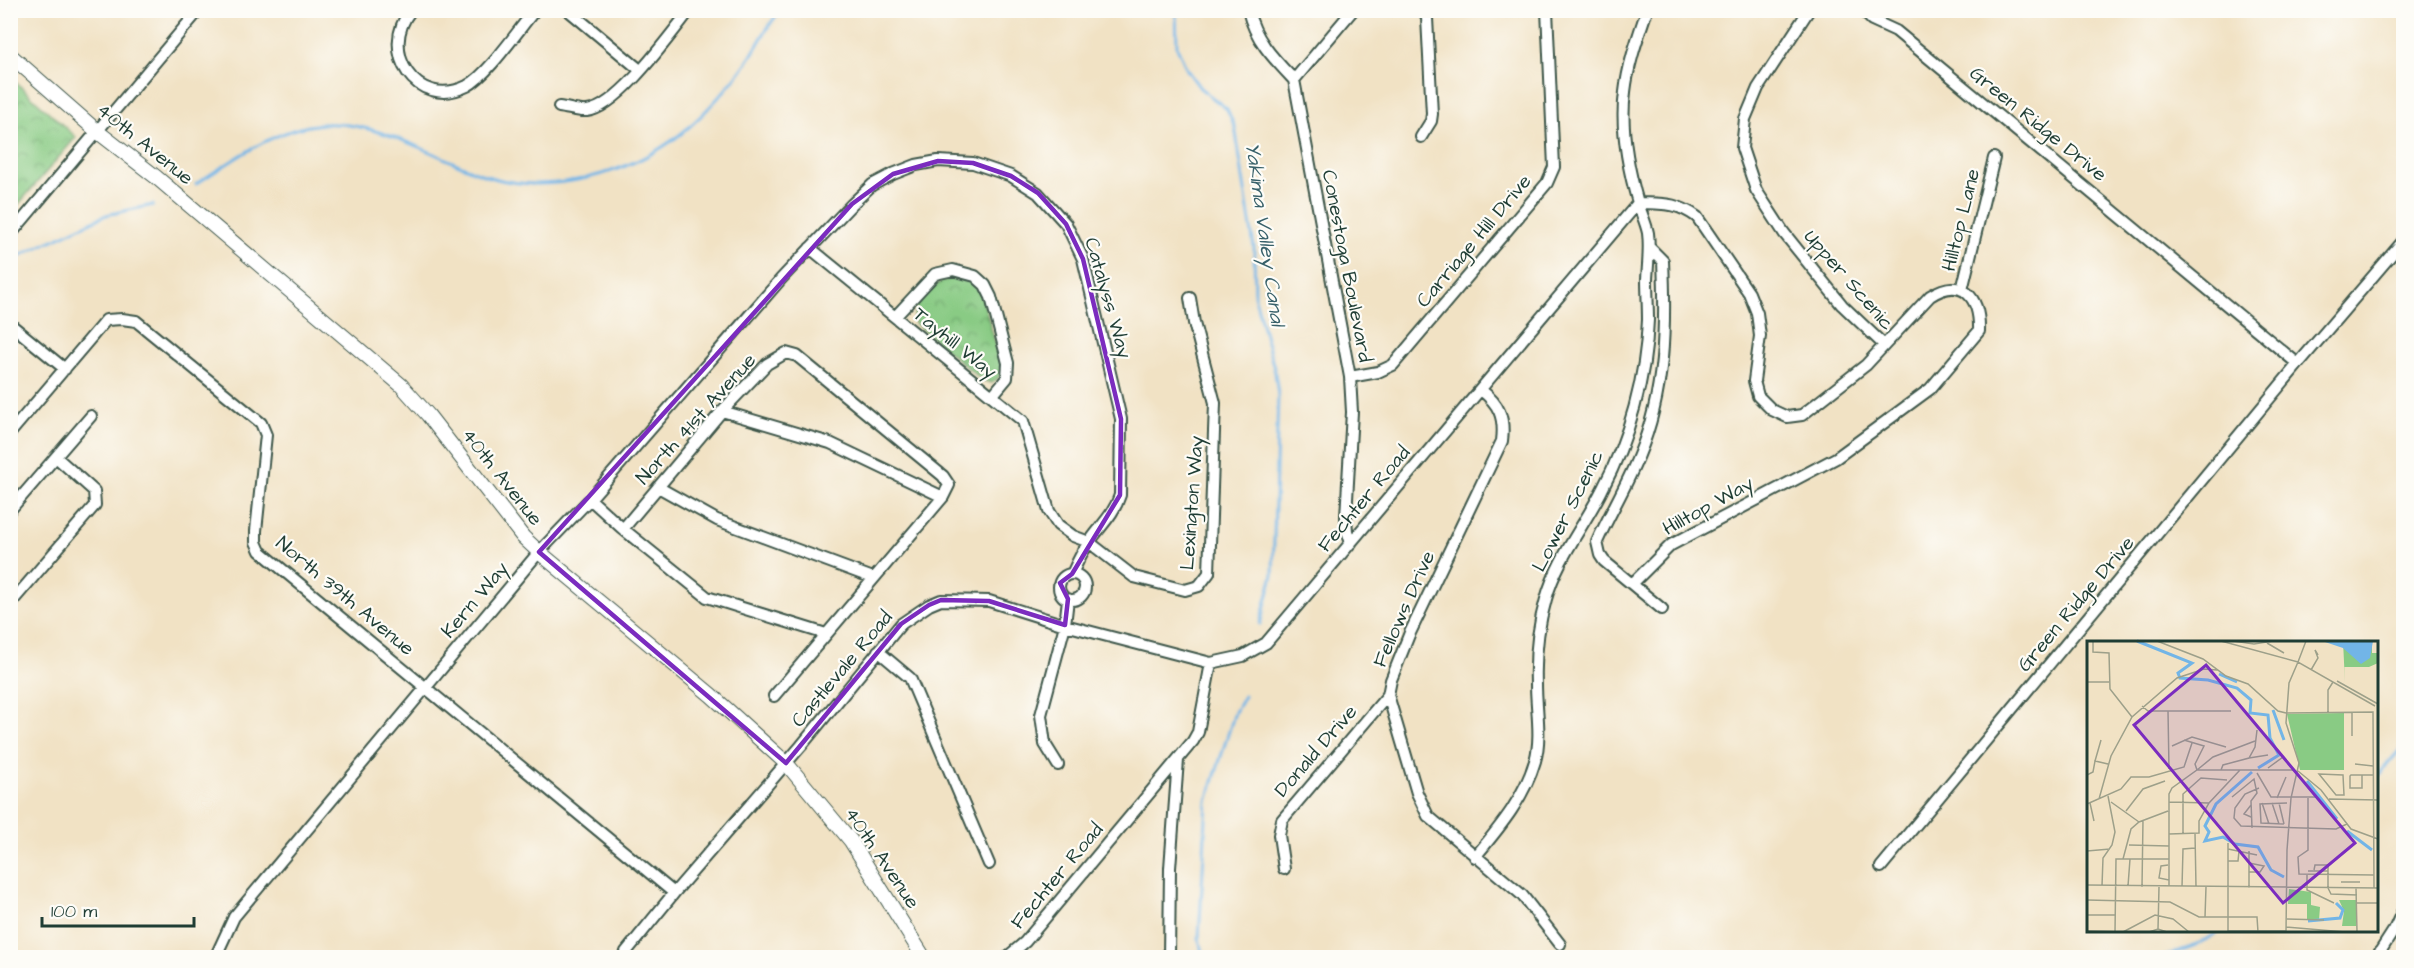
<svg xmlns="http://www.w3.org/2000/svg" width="2414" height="968" font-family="'Architects Daughter',sans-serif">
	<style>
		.park { fill: url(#park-crowns); stroke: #54845c; stroke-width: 1.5 }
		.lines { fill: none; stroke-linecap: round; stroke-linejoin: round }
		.stream { stroke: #72b5e7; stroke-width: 3 }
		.minor-casing { stroke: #3e564a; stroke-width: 14 }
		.major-casing { stroke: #3e564a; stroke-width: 16 }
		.minor { stroke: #fff; stroke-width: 10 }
		.major { stroke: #fff; stroke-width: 14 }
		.marked { fill: none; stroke: #7b2cbf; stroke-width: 4.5; stroke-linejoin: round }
		.labels { text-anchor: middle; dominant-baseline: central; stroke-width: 4.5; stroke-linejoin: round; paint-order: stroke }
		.street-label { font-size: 20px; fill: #1f3d34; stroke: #fdfcf7 }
		.water-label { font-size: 21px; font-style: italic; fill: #38616a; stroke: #fdfcf7 }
		.inset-river { fill: none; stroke: #72b5e7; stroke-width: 3 }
		.inset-road { fill: none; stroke: #9da08a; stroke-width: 1.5 }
		.view { fill: #7b2cbf; fill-opacity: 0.15; stroke: #7b2cbf; stroke-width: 3 }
		.inset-edge { fill: none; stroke: #1f3d34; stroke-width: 3 }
	</style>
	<defs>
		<pattern id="park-crowns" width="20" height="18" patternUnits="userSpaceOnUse" patternTransform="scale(1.5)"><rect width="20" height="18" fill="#89cb84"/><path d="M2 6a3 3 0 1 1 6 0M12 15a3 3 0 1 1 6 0" fill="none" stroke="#6fa66d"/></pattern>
	</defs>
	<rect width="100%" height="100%" fill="#fdfcf7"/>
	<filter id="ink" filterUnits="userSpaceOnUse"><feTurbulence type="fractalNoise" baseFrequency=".0167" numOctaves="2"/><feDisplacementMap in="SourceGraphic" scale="12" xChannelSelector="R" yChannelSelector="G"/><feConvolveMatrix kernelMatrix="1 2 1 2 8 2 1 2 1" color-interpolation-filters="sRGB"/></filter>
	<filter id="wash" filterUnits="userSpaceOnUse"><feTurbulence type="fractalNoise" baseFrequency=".008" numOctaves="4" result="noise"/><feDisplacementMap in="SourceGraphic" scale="24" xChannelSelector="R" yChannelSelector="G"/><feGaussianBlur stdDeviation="1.35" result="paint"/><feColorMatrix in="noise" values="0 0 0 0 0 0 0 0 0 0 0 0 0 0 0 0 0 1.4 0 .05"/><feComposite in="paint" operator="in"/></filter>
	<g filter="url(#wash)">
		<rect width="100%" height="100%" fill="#f1e2c4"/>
		<path class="park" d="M11 78 76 137 11 213Z
			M952 278 971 282 981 292 1002 367 999 377 992 383 982 380 915 323C909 304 935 282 952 278Z"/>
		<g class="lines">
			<path class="stream" d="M1176 10 1177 47 1187 70 1200 88 1227 109 1235 127 1254 247 1255 298 1275 372 1278 395 1273 575 1260 624
				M196 184C234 160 275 128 322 124 375 120 432 155 481 174 544 198 630 175 682 133 704 115 736 80 751 56 761 40 768 24 781 10
				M15 258 106 215 153 205
				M2376 778 2404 745
				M1208 958 1202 953 1199 938 1207 801 1235 712 1244 696
				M2161 958 2200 943 2221 930"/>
		</g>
	</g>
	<g filter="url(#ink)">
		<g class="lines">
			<defs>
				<path id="minor" d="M411 10C378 50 416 111 467 86 488 75 518 30 535 10
					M568 10 640 70
					M1248 10C1255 40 1274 59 1294 80L1350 377 1352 412 1346 517 1347 531 1351 543
					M1809 10 1758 88 1745 119 1742 148 1756 190 1784 233 1842 305 1884 345
					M1862 10 1872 20 1896 31 2298 364
					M1294 80 1353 10
					M559 107C568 108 579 112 587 111 618 108 670 35 690 10
					M1421 137 1431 121 1432 114 1427 18 1424 10
					M10 235 199 10
					M1649 247 1663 261C1666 327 1665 393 1639 455 1627 485 1610 513 1597 542L1600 555 1604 561 1662 609
					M810 248 1023 421 1049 511 1058 525 1073 536 1089 542 1134 577 1185 590 1199 586 1209 573 1215 403 1194 323 1190 298
					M1962 290 1994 158
					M895 317 935 274 953 270 975 276 985 285 991 297 1008 363 1007 378 992 396
					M10 324 65 369
					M1350 377 1378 372 1393 365 1547 183 1554 167 1547 10
					M1481 390C1499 404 1505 417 1502 441L1409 635 1391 680 1388 695 1417 793 1428 816 1522 895 1560 944
					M722 411 830 443 943 497
					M10 433 106 320 122 319 136 321 261 423 266 435 256 531V542L260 551 674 893
					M658 487 717 520 873 578
					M590 499 623 529 707 597 826 634
					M10 510 91 416
					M623 529 722 411 767 364 786 353 797 356 943 476 949 485 943 497 774 696
					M1059 587a13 13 0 1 1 26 0a13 13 0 1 1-26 0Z
					M10 604 95 505 94 491 56 457
					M878 651 910 678 989 864
					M1058 765 1045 744 1041 715 1065 625 1068 599
					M1475 857C1499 828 1524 799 1535 761 1542 737 1536 709 1536 684 1535 656 1538 626 1546 599 1557 559 1584 526 1602 490 1629 439 1646 377 1648 320 1648 306 1647 292 1647 279 1648 263 1650 248 1648 233 1646 223 1641 213 1638 203 1663 204 1676 202 1697 217L1749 293 1757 313 1760 336 1754 381 1758 396 1772 410 1787 417 1802 415 1866 365 1930 296C1963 275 1980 298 1979 331L1930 389 1836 458 1671 545 1632 584
					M1881 867 2298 364 2404 240
					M1284 869 1279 835 1282 820 1388 695
					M215 958 234 917 539 552 590 499 781 279 852 204 872 185 893 174 916 165 938 161 973 163 1011 176 1038 193 1066 224 1083 259 1121 419 1120 495C1114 515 1099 527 1088 544 1081 553 1077 563 1072 574
					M624 958 626 952 674 893 801 746 901 624 929 605 941 600 989 601 1065 625 1211 663 1243 656 1266 643 1638 203C1628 168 1620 128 1625 92 1628 64 1638 37 1647 10
					M1006 958 1025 942 1193 741 1198 732 1211 663
					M1169 958 1170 868 1178 760
					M2376 958 2394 930 2404 908"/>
				<path id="major" d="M10 55 98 132 156 177 401 385 428 415 523 537 539 552 711 695 786 763 851 841 924 958"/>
			</defs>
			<use href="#minor" class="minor-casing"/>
			<use href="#major" class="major-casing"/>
			<use href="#minor" class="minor"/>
			<use href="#major" class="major"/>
		</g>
	</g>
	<path class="marked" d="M938 161 973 163 1011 176 1038 193 1066 224 1083 259 1121 419 1120 495 1072 574 1060 583 1068 599 1065 625 989 601 941 600 929 605 901 624 786 763 539 552 852 204 893 174Z"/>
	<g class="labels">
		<g class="street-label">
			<text transform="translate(2038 124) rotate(39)">Green Ridge Drive</text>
			<text transform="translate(145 144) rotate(39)">40th Avenue</text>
			<text transform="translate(1961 220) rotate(-76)">Hilltop Lane</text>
			<text transform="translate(1474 241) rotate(-50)">Carriage Hill Drive</text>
			<text transform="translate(1347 266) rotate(79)">Conestoga Boulevard</text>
			<text transform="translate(1849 280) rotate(49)">Upper Scenic</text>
			<text transform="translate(1108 298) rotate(74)">Catalyss Way</text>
			<text transform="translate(955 343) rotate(39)">Tayhill Way</text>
			<text transform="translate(696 419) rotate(-48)">North 41st Avenue</text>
			<text transform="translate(502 477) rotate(52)">40th Avenue</text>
			<text transform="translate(1364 499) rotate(-50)">Fechter Road</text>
			<text transform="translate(1192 503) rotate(-86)">Lexington Way</text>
			<text transform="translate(1708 506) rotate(-29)">Hilltop Way</text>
			<text transform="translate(1568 511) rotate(-63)">Lower Scenic</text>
			<text transform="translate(345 596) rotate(40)">North 39th Avenue</text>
			<text transform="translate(475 600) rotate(-50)">Kern Way</text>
			<text transform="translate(2076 604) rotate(-50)">Green Ridge Drive</text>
			<text transform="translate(1404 609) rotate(-66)">Fellows Drive</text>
			<text transform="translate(842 669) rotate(-50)">Castlevale Road</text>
			<text transform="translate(1316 751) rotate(-49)">Donald Drive</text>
			<text transform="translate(882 858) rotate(56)">40th Avenue</text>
			<text transform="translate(1057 876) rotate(-50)">Fechter Road</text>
		</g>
		<g class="water-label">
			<text transform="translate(1265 234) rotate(82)">Yakima Valley Canal</text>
		</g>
	</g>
	<g transform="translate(2087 641)">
		<rect width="291" height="291" fill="#f1e2c4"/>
		<path d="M256 0H285V12H291V22L282 26H257L258 42ZM257 72V129H213L200 73ZM202 248 224 251V264L233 266 232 279H220V263H201ZM252 259H269V285H255L257 270Z" fill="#89cb84"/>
		<path d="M235 0H286L283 17 274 23 256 7Z" fill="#72b5e7"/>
		<path class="inset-river" d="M50 0 105 22 91 32 93 37 121 39 150 47 164 59 163 72 181 74 183 97 192 114 171 127M132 33 150 41M186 69 197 99M165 131 129 163 118 185 122 191 118 200 136 196 148 203 171 206 184 229 197 236M220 140 250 178M260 190 285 209M221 280 253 277 256 269 249 262"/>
		<path class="inset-road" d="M6 0V11L22 12 23 48 45 76M70 0 116 18 139 35 161 43 191 70 199 72M134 0 211 21M146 0 167 3 186 0M180 2 197 12M211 21 219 0M224 29 231 17 228 9 231 14M250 40 291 63M0 41H22M55 65 61 70H144M81 70 82 128M241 71V49L246 41M200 72 286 71 287 247M265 95V71M97 99 117 105 108 123 110 129M85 105 105 96 139 106M162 117 181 114M8 120 14 99M268 123 286 125M181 127 196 116M110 129 126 116 168 100M134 129 136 124 162 117 168 106 170 89M211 130 234 149 264 188 291 198M170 132 184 156H229M232 133 256 134 257 154H249ZM0 134 6 131 8 120 21 123M275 134V147H263V135L264 134H286M172 147 158 153 148 167 147 177 154 185 249 188 260 183M145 156 167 138 170 152 164 160 165 187M190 157 199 136M221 157V209L211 216 212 233 287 234M12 158 24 115 45 76 90 37 117 28 130 29M242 158 291 159M24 161 52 181M82 161 122 162M3 162 7 180M175 162 182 183M185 162 192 183M192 162 197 183M0 163 34 148 44 136H62L97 126 105 102M39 170 56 148 78 140M164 176 157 173 164 164M197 183 174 182 173 163 200 162M108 192 109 246M82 193 112 192V180L122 162 153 129M96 193V153L114 137 140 139M141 202V291M42 204 82 205M141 208 170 214M0 210 23 208M162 210V247M36 218 44 188 52 181 81 170M141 220H151L152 210M162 222 177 225 173 231H162M81 224 74 225 72 237 82 239M227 229 228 224H241V247M221 230H241M220 234V249L247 262M254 241H273M0 244 291 247M15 245 16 217 25 204 28 191 21 155M41 245 43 218M55 246 56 179M82 246V153L85 147 110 129H208M95 246 96 208 108 207M241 247 244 253 270 254M269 247 270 291M0 259 83 261 112 276H170L171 291M270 262H291M0 274H28M118 276 119 246M200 278 237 279M199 286 258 291M71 288 72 246M0 290 36 291M141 290H199M28 291 29 218H82M36 291 68 274 86 278 102 291M62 291 71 288 80 291M199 291 200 209 204 157 212 122 199 82 202 42 211 21 288 65"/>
		<path class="view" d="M119 24 268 202 196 262 47 84Z"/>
		<rect width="291" height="291" class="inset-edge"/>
	</g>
	<rect width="2414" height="968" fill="none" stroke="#fdfcf7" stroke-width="36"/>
	<path d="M42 917v9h152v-9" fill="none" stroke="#1f3d34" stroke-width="3"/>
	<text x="51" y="917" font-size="18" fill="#1f3d34" stroke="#fdfcf7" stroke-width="4.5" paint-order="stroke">100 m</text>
</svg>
